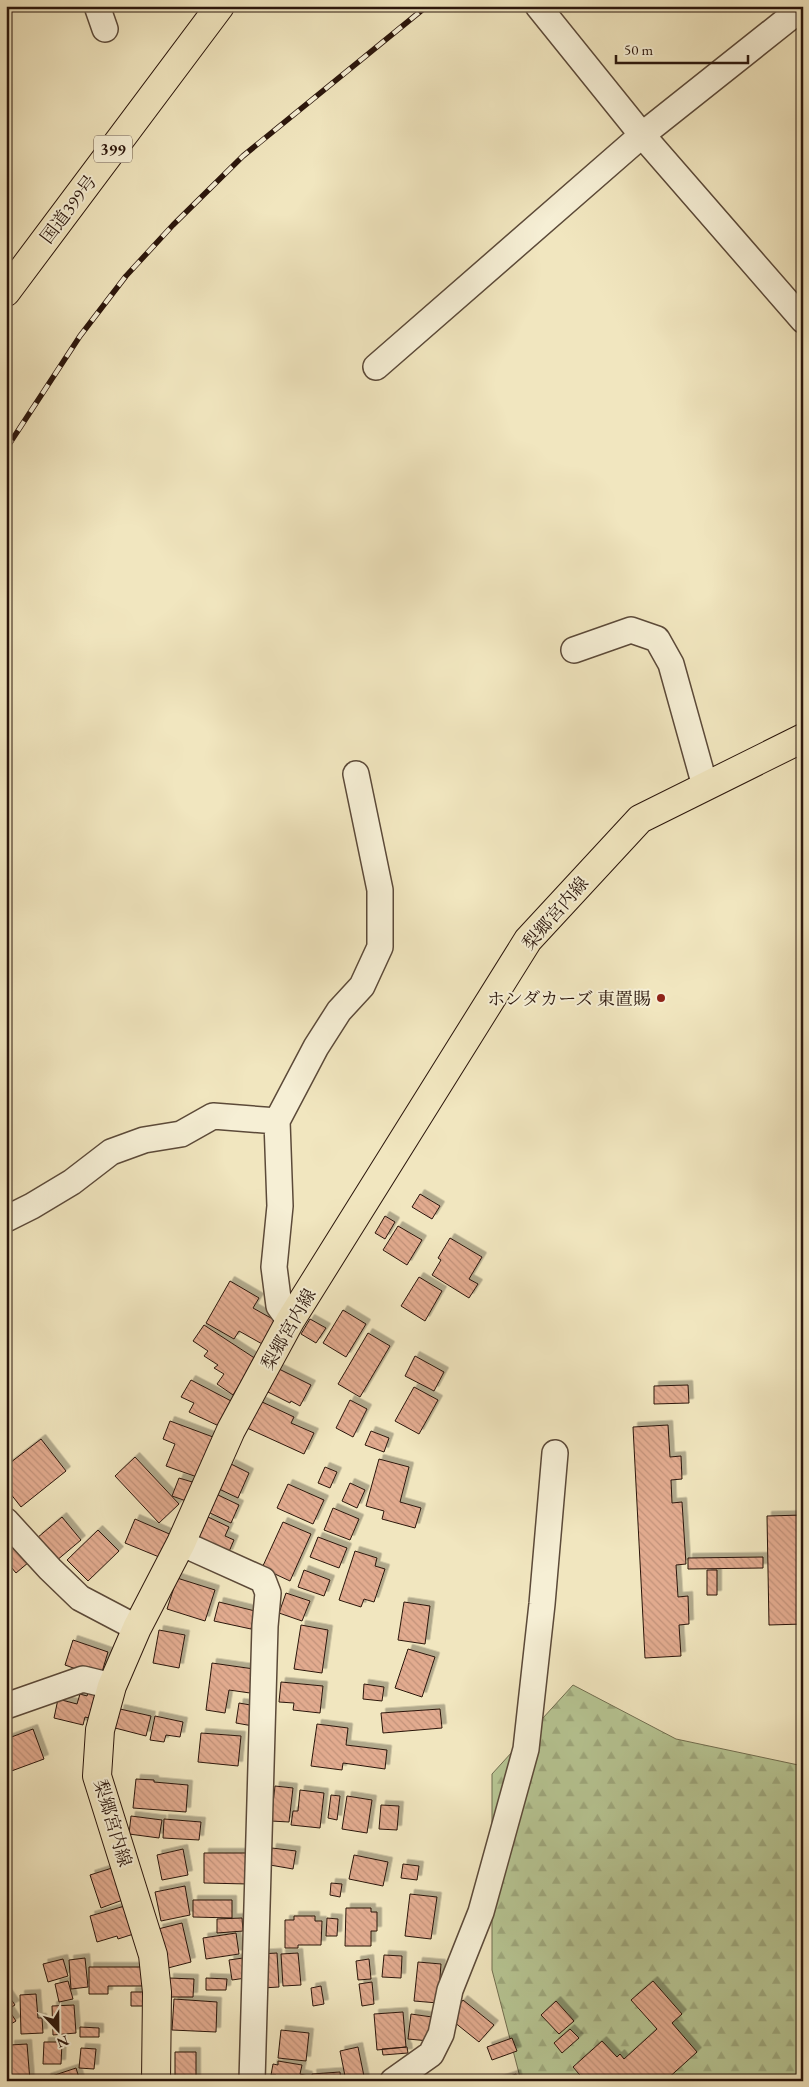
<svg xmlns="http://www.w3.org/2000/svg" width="809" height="2087" font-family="'EB Garamond','Noto Serif JP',serif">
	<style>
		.forest { fill: url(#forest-firs); stroke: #716e50 }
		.building { fill: url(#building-back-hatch); stroke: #2b160c; filter: url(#shadow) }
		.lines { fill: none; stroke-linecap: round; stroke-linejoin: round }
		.minor-casing { stroke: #5c4a39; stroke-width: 28 }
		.major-casing { stroke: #2b160c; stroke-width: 30 }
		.highway-casing { stroke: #2b160c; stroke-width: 30 }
		.minor { stroke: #f6efd5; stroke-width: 25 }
		.major { stroke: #f1e6bf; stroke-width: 28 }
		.highway { stroke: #f1e6bf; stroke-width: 28 }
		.rail-casing { stroke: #2b160c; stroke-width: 5.5 }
		.rail { stroke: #f6efd5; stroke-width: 4; stroke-dasharray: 11; stroke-linecap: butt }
		.poi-dot { fill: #8f2418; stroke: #f6efd5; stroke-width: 2 }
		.labels { text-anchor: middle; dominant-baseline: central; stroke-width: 4; stroke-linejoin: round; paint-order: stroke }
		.shield { fill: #f6efd5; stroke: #685748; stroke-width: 1 }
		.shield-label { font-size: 16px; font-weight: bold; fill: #2b160c }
		.street-label { font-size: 18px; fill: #2b160c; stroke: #f6efd5 }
		.poi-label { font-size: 18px; fill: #2b160c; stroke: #f6efd5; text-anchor: end }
	</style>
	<defs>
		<pattern id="forest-firs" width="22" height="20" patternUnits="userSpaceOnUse" patternTransform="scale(1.25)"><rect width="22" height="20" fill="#b7c694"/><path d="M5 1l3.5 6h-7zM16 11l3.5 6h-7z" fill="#9ea97e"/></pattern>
		<pattern id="building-back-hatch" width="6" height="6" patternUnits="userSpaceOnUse" patternTransform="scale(1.25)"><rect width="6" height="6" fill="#e2ab8f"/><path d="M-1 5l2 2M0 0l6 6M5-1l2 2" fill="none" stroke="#c2927a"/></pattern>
		<filter id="shadow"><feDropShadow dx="4.5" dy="-4.5" stdDeviation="0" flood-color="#0004"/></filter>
	</defs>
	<rect width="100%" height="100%" fill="#f1e6bf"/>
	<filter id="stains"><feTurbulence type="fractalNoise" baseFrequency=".004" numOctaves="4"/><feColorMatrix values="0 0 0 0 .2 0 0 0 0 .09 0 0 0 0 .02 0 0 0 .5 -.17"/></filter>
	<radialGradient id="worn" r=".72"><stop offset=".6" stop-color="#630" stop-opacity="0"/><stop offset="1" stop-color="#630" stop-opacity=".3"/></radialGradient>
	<path class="forest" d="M573 1685 676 1739 803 1766V2081H521L492 1970V1774Z"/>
	<path class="building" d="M420 1194 440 1206 432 1219 412 1207Z
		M385 1216 395 1222 385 1239 375 1233Z
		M398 1226 422 1240 407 1265 383 1250Z
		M450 1238 482 1257 469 1279 478 1284 469 1298 432 1275 441 1260 438 1258Z
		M419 1277 442 1291 425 1321 401 1306Z
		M230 1281 259 1298 253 1308 278 1322 264 1345 239 1331 234 1339 206 1323Z
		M343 1310 366 1324 346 1357 323 1343Z
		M310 1319 326 1328 316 1343 301 1334Z
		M204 1325 256 1359 233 1395 217 1384 224 1374 214 1368 218 1365 204 1356 208 1351 193 1341Z
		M368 1333 390 1346 360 1397 338 1384Z
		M415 1356 444 1372 434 1391 405 1376Z
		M279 1369 311 1385 300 1406 291 1401 290 1403 268 1392Z
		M191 1380 233 1402 221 1427 189 1412 194 1403 181 1397Z
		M688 1385 689 1403 654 1404V1386Z
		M414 1387 438 1400 419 1434 395 1421Z
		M350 1400 367 1409 353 1437 336 1428Z
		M260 1401 294 1417 291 1423 314 1433 304 1454 247 1428Z
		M170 1421 213 1437 197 1477 166 1466 175 1444 163 1439Z
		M668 1425 670 1457 681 1456 682 1479 671 1480 672 1503 682 1502 686 1564 676 1565 678 1597 688 1596 689 1624 679 1625 681 1656 645 1658 633 1427Z
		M371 1431 389 1438 384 1452 365 1445Z
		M41 1439 66 1471 21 1507 6 1488V1466Z
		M135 1457 179 1504 159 1523 115 1476Z
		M379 1459 409 1467 400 1502 421 1508 415 1528 382 1519 384 1511 366 1506Z
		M231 1464 249 1473 238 1498 219 1489Z
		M325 1467 337 1472 330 1488 318 1483Z
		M179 1478 199 1484 192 1503 172 1496Z
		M350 1483 365 1490 357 1508 342 1501Z
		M288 1484 324 1500 313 1524 277 1508Z
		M216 1494 239 1505 231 1523 208 1512Z
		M333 1508 359 1519 350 1540 324 1530Z
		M803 1515V1624L769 1625 767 1516Z
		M62 1517 81 1540 56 1561 37 1538Z
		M208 1517 229 1527 225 1536 234 1540 228 1554 197 1541Z
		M135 1519 174 1536 164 1559 125 1543Z
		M283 1522 311 1534 290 1581 262 1568Z
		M98 1530 119 1551 88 1581 67 1560Z
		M318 1537 347 1548 339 1568 310 1557Z
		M16 1545 29 1562 16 1573 6 1561V1553Z
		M355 1551 377 1558 375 1566 385 1569 374 1602 364 1599 361 1607 339 1600Z
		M763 1557V1568L688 1569V1558Z
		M304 1570 330 1580 324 1596 298 1587Z
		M707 1570H717V1595H707Z
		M177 1578 215 1590 205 1621 167 1609Z
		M286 1593 310 1601 302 1621 279 1613Z
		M219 1602 255 1611 251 1629 214 1621Z
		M404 1602 430 1606 425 1644 398 1640Z
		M301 1625 328 1630 322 1673 294 1669Z
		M159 1630 185 1635 179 1668 153 1663Z
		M73 1640 108 1652 102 1672 89 1667 87 1673 65 1665Z
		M408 1649 435 1657 422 1697 395 1688Z
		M212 1663 254 1669 250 1693 229 1690 225 1713 206 1710Z
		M281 1682 323 1686 320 1713 293 1710 294 1703 279 1702Z
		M364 1684 384 1687 382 1701 363 1699Z
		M90 1686 105 1690 98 1720 85 1717 83 1725 54 1718 58 1699 77 1704 80 1694 87 1696Z
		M239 1703 256 1706 253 1726 236 1723Z
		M120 1709 151 1716 146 1736 115 1728Z
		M440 1709 442 1728 383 1733 381 1713Z
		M155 1716 183 1722 180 1737 166 1735 164 1742 150 1740Z
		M317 1724 348 1728 346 1745 387 1750 385 1769 343 1763 342 1770 311 1766Z
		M33 1729 44 1759 6 1773V1739Z
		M201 1733 241 1736 238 1766 198 1762Z
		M136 1779 154 1780V1782L188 1785 186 1812 133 1808Z
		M275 1786 293 1788 289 1822 271 1821Z
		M300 1790 324 1793 320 1828 291 1825 293 1811H298Z
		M331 1795 340 1796 337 1820 328 1818Z
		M347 1796 372 1800 367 1833 342 1829Z
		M381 1805 399 1806 397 1830 379 1829Z
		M131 1816 162 1820 159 1838 129 1834Z
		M164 1819 201 1822 199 1840 163 1838Z
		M272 1848 296 1851 293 1869 270 1865Z
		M183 1849 188 1875 162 1880 157 1855Z
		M204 1853H249L248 1884 204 1883Z
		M354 1855 388 1862 383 1886 349 1879Z
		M403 1864 419 1866 417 1880 401 1878Z
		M112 1868 131 1897 101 1908 90 1875Z
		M331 1883 342 1884 340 1897 330 1895Z
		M185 1886 190 1915 161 1921 155 1892Z
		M410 1894 437 1897 431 1939 405 1936Z
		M193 1900H232V1918L193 1917Z
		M135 1903 143 1931 118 1939 117 1936 97 1942 90 1916Z
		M346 1908H371V1912H377V1931H371V1946H345Z
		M294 1916H315V1921H322L321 1945H298V1948H285V1920H294Z
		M242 1918 243 1931 217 1933V1919Z
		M327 1918 338 1919 337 1936H326Z
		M182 1923 191 1962 168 1968 158 1929Z
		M236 1933 239 1954 206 1959 203 1938Z
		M277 1953 279 1987 262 1988 260 1954Z
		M298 1953 301 1985 283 1986 281 1954Z
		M384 1955 402 1956 401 1978 382 1977Z
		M85 1958 88 1987 71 1989 69 1960Z
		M243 1958 246 1978 232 1980 229 1960Z
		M63 1959 68 1976 48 1982 43 1964Z
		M369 1959 371 1979 358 1980 356 1961Z
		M418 1962 441 1964 438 2003 414 2001Z
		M89 1967H146V1986H108V1994H89Z
		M169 1978 194 1979 193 1997H169Z
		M206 1978 227 1979 226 1990H206Z
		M68 1981 73 1999 59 2002 55 1984Z
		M653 1981 682 2014 672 2023 697 2052 665 2081H585L573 2067 602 2041 617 2057 620 2054 624 2059 657 2029 631 2000Z
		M372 1982 374 2004 362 2006 359 1984Z
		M321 1986 324 2004 313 2006 311 1988Z
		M6 1992 15 2005 8 2009 16 2021 6 2027Z
		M131 1992H153V2006H131Z
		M36 1994 38 2018H42L43 2033 21 2034 20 1995Z
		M174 1999 217 2002 216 2032 172 2030Z
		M463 2000 494 2025 479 2042 449 2018Z
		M556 2001 574 2021 559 2034 541 2015Z
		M74 2005 76 2033 53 2035 52 2006Z
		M403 2012 406 2047 377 2050 374 2014Z
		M411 2014 432 2017 429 2041 408 2039Z
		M80 2027 99 2028V2037H80Z
		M570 2029 579 2038 562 2053 554 2043Z
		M281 2030 309 2033 306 2061 278 2058Z
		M512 2038 517 2051 492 2060 487 2047Z
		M44 2042H62L61 2064H43Z
		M27 2044 30 2081H12L10 2045Z
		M358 2047 365 2081H346L340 2051Z
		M407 2047 408 2053 383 2055 382 2049Z
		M81 2048 96 2049 94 2069 79 2068Z
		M175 2052H196V2081H175Z
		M278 2061 302 2065 300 2074 308 2076 307 2081 275 2080 276 2075H271L273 2064 278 2065Z
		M76 2068 80 2081H47L46 2078Z
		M340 2072 341 2081H313L312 2074Z
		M516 2074 518 2081H496Z"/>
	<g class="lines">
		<defs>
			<path id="minor" d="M97 6 105 29
				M538 6 642 135 803 320
				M376 367 642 135 803 7
				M574 650 631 630 657 639 671 664 705 786
				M6 1219 32 1206 72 1182 111 1152 144 1140 181 1134 213 1116 277 1121
				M290 1321 279 1306 274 1267 280 1206 277 1121 316 1047 339 1011 362 986 380 947V890L356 774
				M6 1521 50 1569 80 1598 137 1628
				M181 1543 263 1580 268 1593 265 1626 252 2081
				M6 1706 83 1679 112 1686
				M393 2081 431 2054 441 2034 450 1990 481 1912 526 1749 542 1604 555 1453"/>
			<path id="major" d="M156 2081 157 1992 153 1955 97 1776 100 1730 112 1686 137 1628 181 1543 231 1430 290 1321 528 940 640 819 803 738"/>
			<path id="highway" d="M6 292 220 6"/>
		</defs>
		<use href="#minor" class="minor-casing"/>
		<use href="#major" class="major-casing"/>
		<use href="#highway" class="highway-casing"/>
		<use href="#minor" class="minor"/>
		<use href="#major" class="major"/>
		<use href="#highway" class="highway"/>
		<defs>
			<path id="rail" d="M6 449 80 336 126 276 173 225 243 156 427 6"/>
		</defs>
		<use href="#rail" class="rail-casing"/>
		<use href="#rail" class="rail"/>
	</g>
	<circle class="poi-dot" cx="661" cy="998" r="5"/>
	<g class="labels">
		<rect class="shield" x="94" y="135.5" width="38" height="27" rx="4"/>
		<g class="shield-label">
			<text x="113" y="149">399</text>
		</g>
		<g class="street-label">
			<text transform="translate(68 209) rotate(-53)">国道399号</text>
			<text transform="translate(555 913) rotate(-49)">梨郷宮内線</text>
			<text transform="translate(288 1329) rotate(-60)">梨郷宮内線</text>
			<text transform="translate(113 1823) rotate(73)">梨郷宮内線</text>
		</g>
		<g class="poi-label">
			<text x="651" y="998">ホンダカーズ 東置賜</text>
		</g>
	</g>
	<rect width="809" height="2087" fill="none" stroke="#f1e6bf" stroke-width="25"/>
	<rect x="8" y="8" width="794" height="2072" fill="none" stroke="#2b160c" stroke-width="2.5"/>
	<rect x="12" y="12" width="784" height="2062" fill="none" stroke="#2b160c"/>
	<g transform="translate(58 2030) rotate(158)" stroke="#f6efd5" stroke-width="4" paint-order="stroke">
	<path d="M0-4L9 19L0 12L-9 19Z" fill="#2b160c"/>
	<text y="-8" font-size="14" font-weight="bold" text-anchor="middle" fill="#2b160c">N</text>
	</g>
	<path d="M616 55v8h132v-8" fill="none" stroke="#2b160c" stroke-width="2.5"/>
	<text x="624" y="55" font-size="15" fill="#2b160c" stroke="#f6efd5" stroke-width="4" paint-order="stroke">50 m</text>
	<rect width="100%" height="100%" filter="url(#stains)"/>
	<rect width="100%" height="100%" fill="url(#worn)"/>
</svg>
